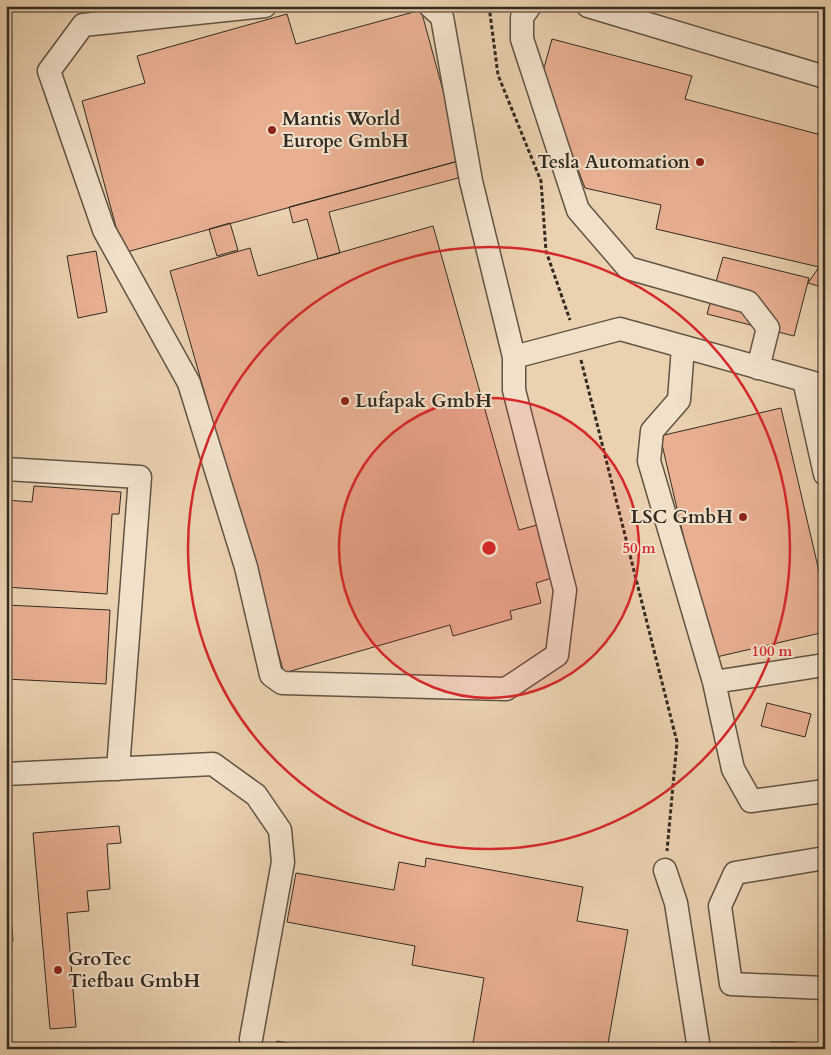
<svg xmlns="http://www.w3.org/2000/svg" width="831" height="1055" font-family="Cardo,serif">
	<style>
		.building { fill: #e8af91; stroke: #332b21 }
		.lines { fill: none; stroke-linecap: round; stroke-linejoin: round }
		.minor-casing { stroke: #615444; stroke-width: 25 }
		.path { stroke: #332b21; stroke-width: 3; stroke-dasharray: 4 2.5; stroke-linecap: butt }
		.minor { stroke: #f1e1cb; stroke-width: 22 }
		.ring { fill: none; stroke: #d62828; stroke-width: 2.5 }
		.poi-dot { fill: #8f2418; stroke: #f1e1cb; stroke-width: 2 }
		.labels { text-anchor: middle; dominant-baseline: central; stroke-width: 4; stroke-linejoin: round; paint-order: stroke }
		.poi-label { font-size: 19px; font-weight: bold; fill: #332b21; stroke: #f1e1cb; text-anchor: start }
		.centre { fill: #d62828; stroke: #f1e1cb; stroke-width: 2.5 }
		.ring-label { font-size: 15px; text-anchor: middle; font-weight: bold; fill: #d62828; stroke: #f1e1cb; stroke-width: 4; stroke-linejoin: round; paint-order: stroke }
	</style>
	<rect width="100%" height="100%" fill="#ead1af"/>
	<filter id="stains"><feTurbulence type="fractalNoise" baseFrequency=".004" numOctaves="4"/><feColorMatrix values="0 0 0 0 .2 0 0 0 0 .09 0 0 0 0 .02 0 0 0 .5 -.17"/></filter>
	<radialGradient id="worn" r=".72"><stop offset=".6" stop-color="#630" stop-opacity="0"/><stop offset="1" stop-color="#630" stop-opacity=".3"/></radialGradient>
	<path class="building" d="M421 10 462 160 123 253 82 101 145 83 137 56 287 14 296 44Z
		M552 39 692 76 685 99 825 136V288L808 283 819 267 656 229 661 205 585 188 542 75Z
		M462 160 466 176 329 212 340 253 318 259 307 219 293 223 289 207Z
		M230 223 238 250 217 256 209 229Z
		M433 226 519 530 537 525 552 578 536 583 541 603 510 611 512 619 453 636 450 625 284 673 170 271 250 248 258 276Z
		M96 251 107 312 78 318 67 256Z
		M723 257 809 278 794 336 707 314Z
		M781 408 825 597V632L712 658 660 436Z
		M34 486 121 492 119 514H112L107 594 6 587V500L32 502Z
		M6 605 110 610 106 684 6 679Z
		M767 703 811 714 805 737 761 726Z
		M119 826 121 843 107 844 110 889 87 891 89 911 67 913 76 1027 50 1029 33 833Z
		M426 858 583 887 577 921 628 930 607 1049H472L484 978 412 965 415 946 287 922 296 873 394 890 399 862 425 867Z
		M10 901 13 941 6 942V902Z
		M277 1041 319 1049H275Z
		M771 1042H795V1049H771Z"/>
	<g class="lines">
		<defs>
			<path id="minor" d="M265 6 83 25 49 71 104 230 189 383 246 567 271 675 282 683 506 689 557 655 565 590 514 390V357L471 181 442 17 430 6
				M530 6 522 17V39L578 210 628 268 748 302 768 328 758 368
				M588 6 825 77
				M683 347 679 400 652 431 649 461 714 682 733 769 751 801 825 791
				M514 357 620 329 825 386
				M804 380 825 474
				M6 469 140 477 118 769
				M714 682 824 665 825 667
				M6 774 213 764 256 795 280 830 283 862 251 1039
				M825 858 735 873 720 906 731 984 825 988
				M665 870 676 903 699 1049"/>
		</defs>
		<use href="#minor" class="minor-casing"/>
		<path class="path" d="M489 6 498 75 541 181 546 251 570 320
			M581 360 677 742 667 851"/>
		<use href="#minor" class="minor"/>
	</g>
	<circle cx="489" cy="548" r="150" fill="#d62828" fill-opacity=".12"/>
	<g class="ring">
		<circle cx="489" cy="548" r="150"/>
		<circle cx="489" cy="548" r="301"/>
	</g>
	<g class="poi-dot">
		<circle cx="272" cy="130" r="5"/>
		<circle cx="700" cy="162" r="5"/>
		<circle cx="345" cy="401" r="5"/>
		<circle cx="743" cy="517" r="5"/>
		<circle cx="58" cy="970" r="5"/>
	</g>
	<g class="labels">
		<g class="poi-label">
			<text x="282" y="119">Mantis World<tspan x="282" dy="22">Europe GmbH</tspan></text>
			<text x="690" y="162" text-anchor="end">Tesla Automation</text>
			<text x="355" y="401">Lufapak GmbH</text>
			<text x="733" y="517" text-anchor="end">LSC GmbH</text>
			<text x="68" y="959">GroTec<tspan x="68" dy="22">Tiefbau GmbH</tspan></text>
		</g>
	</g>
	<circle cx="489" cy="548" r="8" class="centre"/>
	<g class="ring-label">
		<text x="639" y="553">50 m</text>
		<text x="772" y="656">100 m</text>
	</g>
	<rect width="831" height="1055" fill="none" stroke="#ead1af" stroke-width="25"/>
	<rect x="8" y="8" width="816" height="1040" fill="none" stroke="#332b21" stroke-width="2.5"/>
	<rect x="12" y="12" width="806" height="1030" fill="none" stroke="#332b21"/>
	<rect width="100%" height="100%" filter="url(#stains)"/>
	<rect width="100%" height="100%" fill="url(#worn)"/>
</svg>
